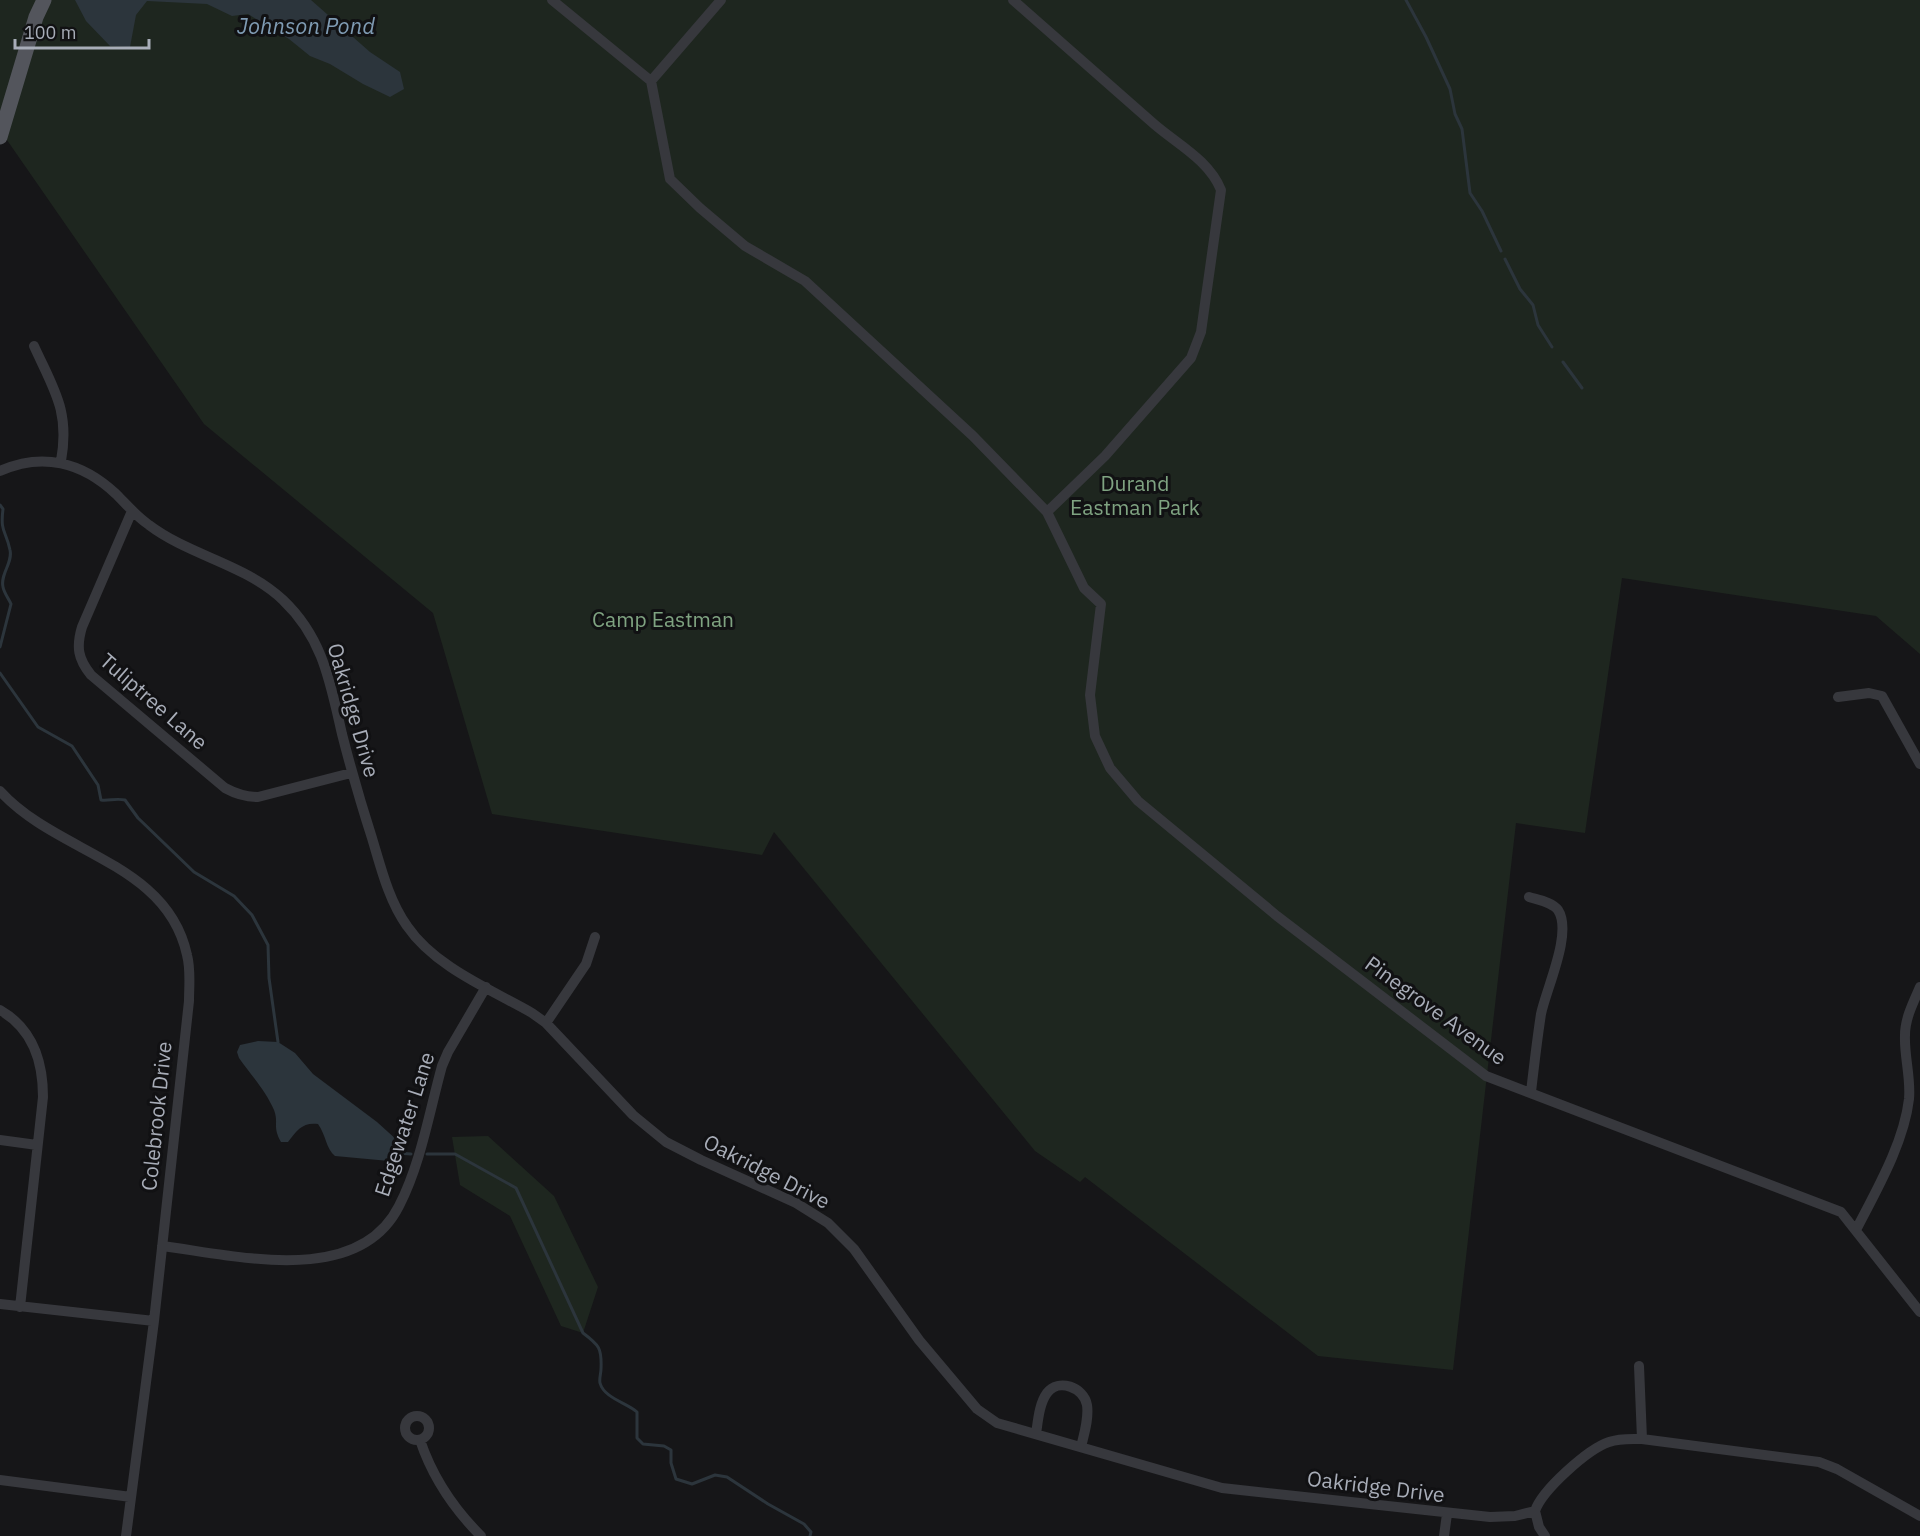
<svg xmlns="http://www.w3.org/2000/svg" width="1920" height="1536" font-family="'IBM Plex Sans',sans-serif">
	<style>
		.green { fill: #1e261f }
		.water { fill: #2c353c }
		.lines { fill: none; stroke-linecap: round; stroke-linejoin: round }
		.stream { stroke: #2c353c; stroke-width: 3 }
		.minor { stroke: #37383d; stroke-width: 10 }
		.primary { stroke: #53555c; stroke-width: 15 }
		.labels { text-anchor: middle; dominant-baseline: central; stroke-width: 6; stroke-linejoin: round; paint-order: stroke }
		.park-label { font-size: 21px; fill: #7fa381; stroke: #111113 }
		.street-label { font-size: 21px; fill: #a8adb8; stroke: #111113 }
		.water-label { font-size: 22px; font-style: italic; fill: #7f9bb3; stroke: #111113 }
	</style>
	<rect width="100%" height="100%" fill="#161618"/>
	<path class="green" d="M0 0H1920V654L1876 616 1622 578 1585 833 1516 823 1453 1370 1318 1356 1085 1177 1080 1182 1035 1151 774 832 762 855 492 814 433 613 204 424 0 130Z
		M488 1136 554 1196 598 1287 583 1333 561 1326 510 1216 460 1185 452 1137Z"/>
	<path class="water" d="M75 0H311L370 52 400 72 404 89 390 97 363 84 330 64 310 56 289 39 248 14 232 16 207 4 147 1 136 15 130 47 110 46 86 21Z
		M258 1041 278 1042 295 1053 313 1074 377 1122 398 1141 397 1153 389 1161 335 1156C326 1149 326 1135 318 1124 303 1122 297 1130 288 1142H281C272 1126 279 1123 274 1110 266 1091 251 1075 239 1058L237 1052 240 1045Z"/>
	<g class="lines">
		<path class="stream" d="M1406 0 1426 37 1450 89 1455 114 1462 129 1470 193 1482 211 1501 251
			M1505 259 1520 289 1533 305 1538 325 1552 347
			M1563 362 1582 388
			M0 505 3 509C0 533 6 530 10 550 13 563 0 574 3 587 4 593 9 599 11 604L0 647
			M0 673 38 727 72 746 98 785 101 800C109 801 116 798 125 800L138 818 194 872 234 896 252 915 268 945 269 978 278 1042
			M397 1153 411 1154
			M427 1154H455L516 1188 583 1333C599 1345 602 1348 601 1369 601 1373 599 1379 600 1383 604 1398 627 1403 637 1412V1438L643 1444 664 1446 671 1450V1463L676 1479 692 1484 715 1475 727 1477 768 1504 804 1524 811 1532 810 1536"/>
		<path class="minor" d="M552 0 651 81 670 179 700 208 745 246 805 281 973 436 1047 512 1084 588 1101 604 1090 695 1095 736 1110 768 1138 801 1277 916 1486 1076 1841 1212 1920 1312
			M1013 0C1060 41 1107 83 1154 124 1177 144 1209 160 1221 190L1201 332 1191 358 1105 456 1047 512
			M651 81 721 0
			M34 346C54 390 70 411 61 461
			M0 471C42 452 82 462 116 494 127 505 136 516 149 525 190 556 245 564 283 600 323 638 330 682 342 734 351 769 361 804 372 838 381 868 389 901 407 926 435 967 490 989 532 1013L546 1023 633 1115 666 1142 701 1160 796 1203 828 1223 854 1249 919 1340 977 1409 997 1423 1222 1488 1490 1517 1515 1516 1535 1511C1542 1490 1588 1449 1609 1442 1620 1438 1631 1439 1642 1439L1819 1462 1837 1469 1920 1516
			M132 511 82 627C76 647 78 659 91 675L225 788C236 794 246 797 258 797L351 773
			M1838 697 1869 693 1882 696 1920 764
			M0 791C57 854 167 862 187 955 191 970 189 986 189 1001L154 1321 126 1536
			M1529 897C1539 900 1552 902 1558 910 1573 933 1546 989 1541 1014 1537 1040 1534 1066 1531 1092
			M0 1010C33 1029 43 1061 43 1097L20 1307
			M546 1023 586 964 595 937
			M0 1140 37 1145
			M1856 1230C1876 1191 1904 1143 1909 1099 1911 1077 1904 1056 1905 1035 1905 1018 1914 1001 1920 987
			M162 1246C234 1255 358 1288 399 1206 421 1163 429 1113 442 1066L448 1052 486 987
			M0 1304 154 1321
			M1639 1366 1642 1439
			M405 1428a12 12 0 1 1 24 0a12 12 0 1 1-24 0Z
			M1036 1434C1038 1421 1039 1404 1047 1393 1058 1378 1084 1387 1087 1405 1089 1419 1084 1434 1081 1447
			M420 1440C432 1476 454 1509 481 1536
			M0 1480 131 1497
			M1535 1511 1539 1527 1545 1536
			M1444 1536 1447 1514"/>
		<path class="primary" d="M0 137 36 17 44 0"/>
	</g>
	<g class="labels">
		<g class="park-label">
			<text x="1135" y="483">Durand<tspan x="1135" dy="24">Eastman Park</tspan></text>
			<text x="663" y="619">Camp Eastman</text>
		</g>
		<g class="street-label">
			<text transform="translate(154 701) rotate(41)">Tuliptree Lane</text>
			<text transform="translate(354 710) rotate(74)">Oakridge Drive</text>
			<text transform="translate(1436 1010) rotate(36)">Pinegrove Avenue</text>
			<text transform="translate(156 1116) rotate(-84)">Colebrook Drive</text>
			<text transform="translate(404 1124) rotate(-72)">Edgewater Lane</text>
			<text transform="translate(767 1171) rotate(27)">Oakridge Drive</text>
			<text transform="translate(1376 1486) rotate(7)">Oakridge Drive</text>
		</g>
		<g class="water-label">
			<text x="306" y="25">Johnson Pond</text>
		</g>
	</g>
	<path d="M15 39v9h134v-9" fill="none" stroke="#a8adb8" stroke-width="3"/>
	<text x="24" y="39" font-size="18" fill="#a8adb8" stroke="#111113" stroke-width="4.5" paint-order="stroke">100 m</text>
</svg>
